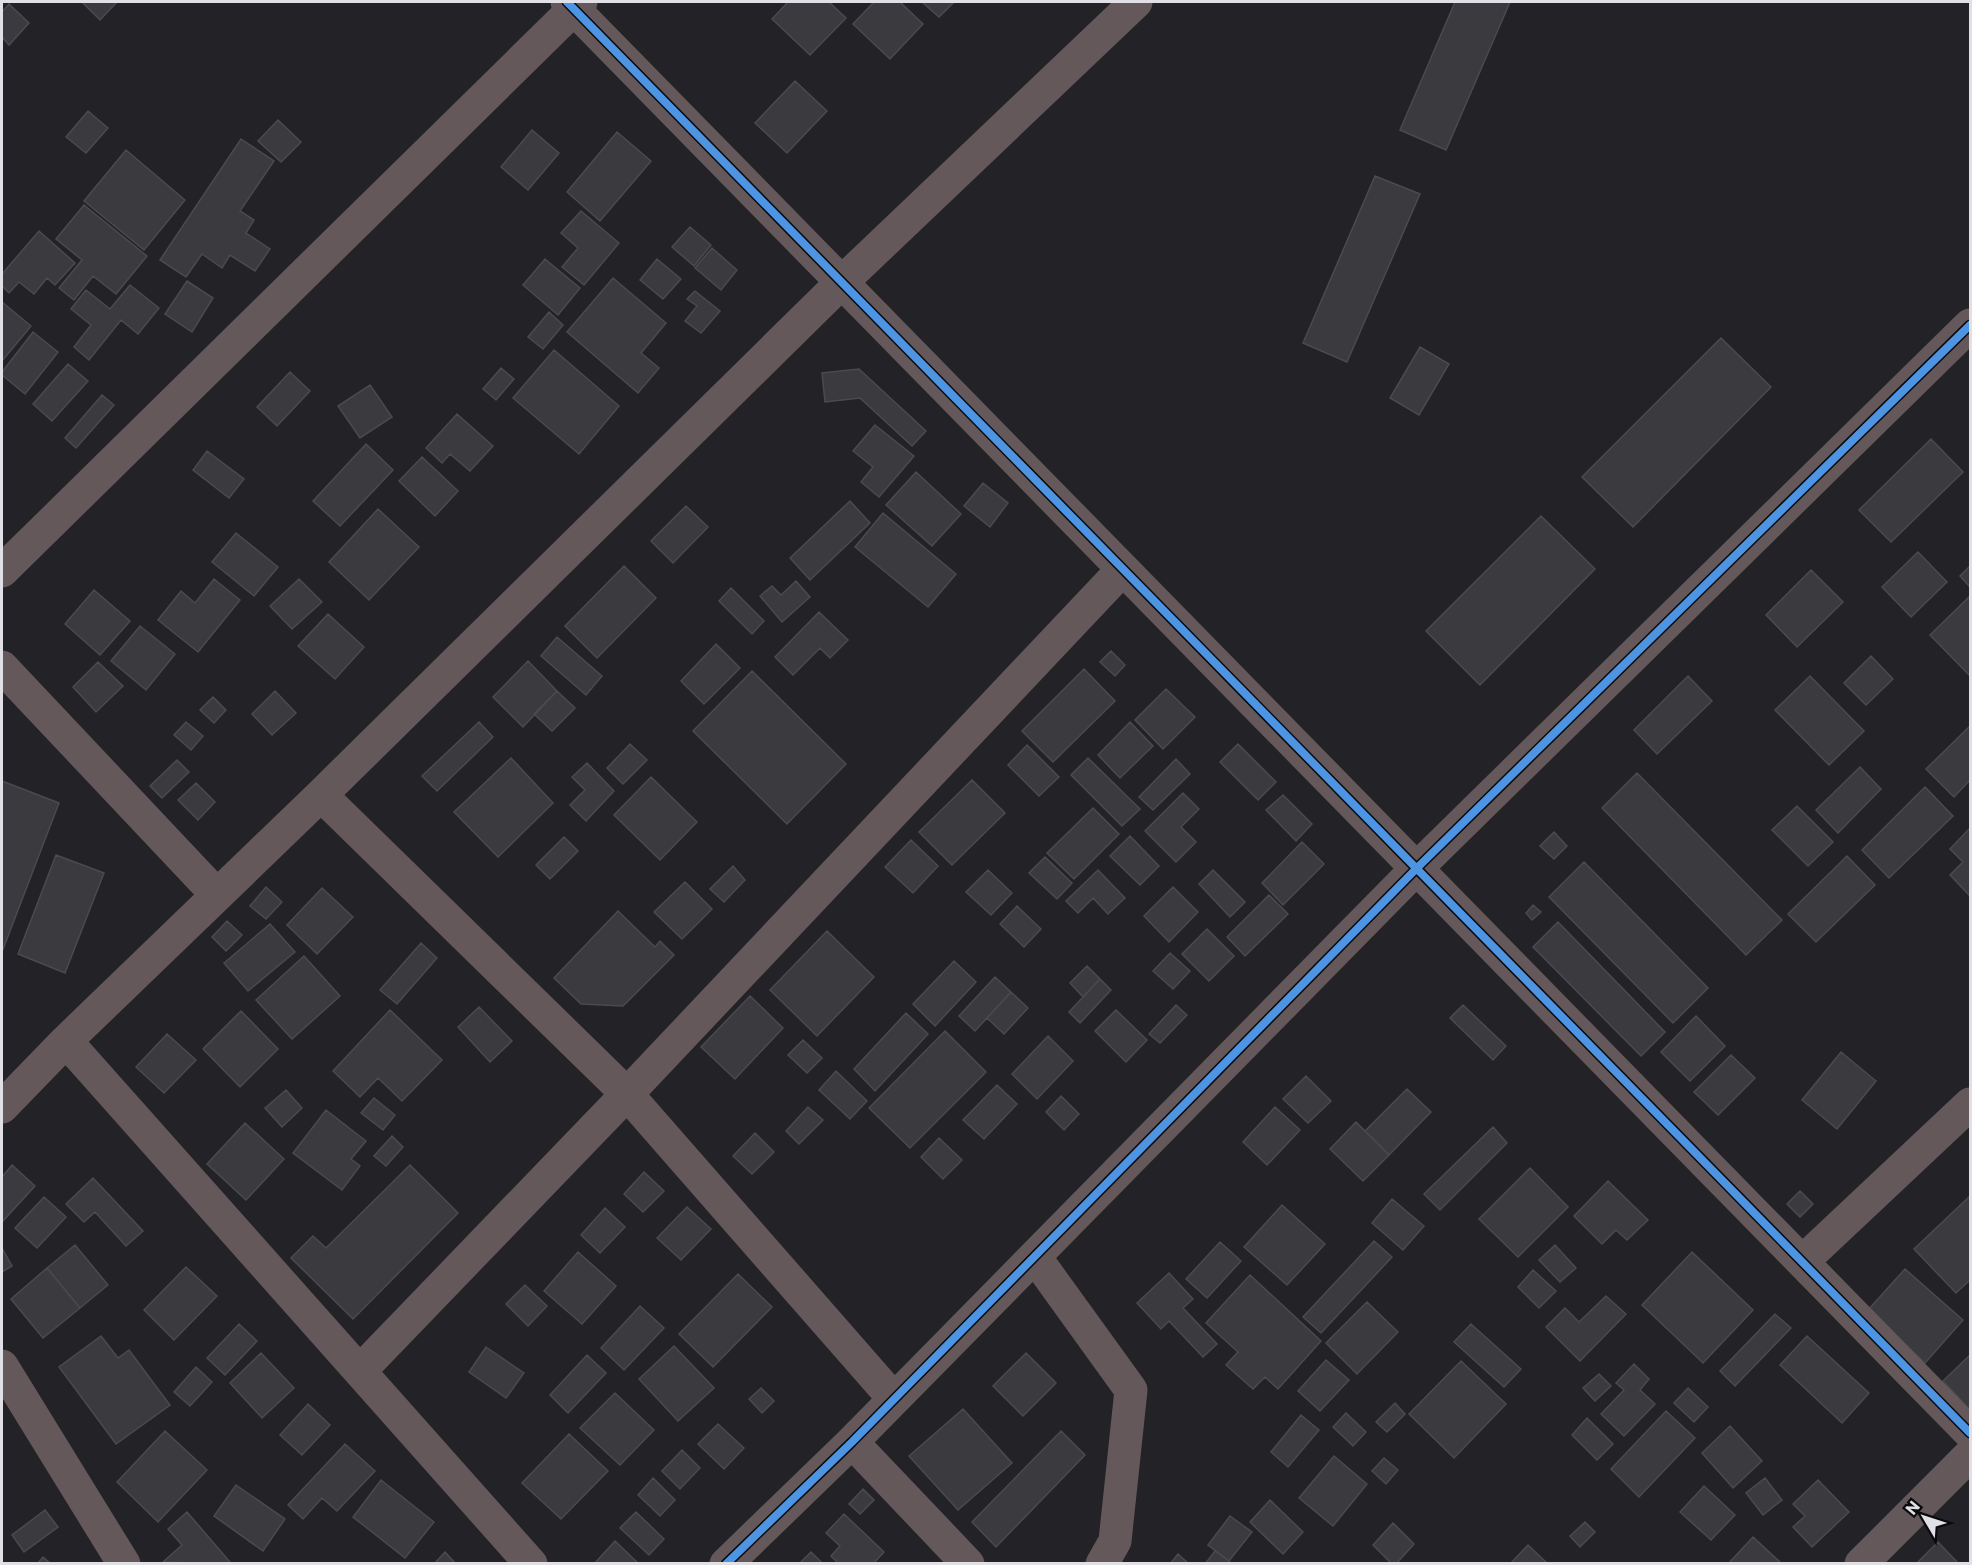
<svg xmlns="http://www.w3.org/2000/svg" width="1972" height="1565" font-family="Commissioner,sans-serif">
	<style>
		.building { fill: #3b3b3f; stroke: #4b4a4e; stroke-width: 1.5 }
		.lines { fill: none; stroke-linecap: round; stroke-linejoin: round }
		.minor { stroke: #65585b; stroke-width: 33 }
		.cycleway-casing { stroke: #0a0a0e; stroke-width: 11 }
		.cycleway { stroke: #4d94e3; stroke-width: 8 }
	</style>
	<rect width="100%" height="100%" fill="#222227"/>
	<path class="building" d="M85 2H117L100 20 83 3Z
		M788 2H829L846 18 810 55 772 19Z
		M874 2H900L923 24 890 59 853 24Z
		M922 2H954L939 17Z
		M1455 2H1510L1446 150 1400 130Z
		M9 4 29 23 9 45 2 37V12Z
		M795 81 827 111 787 153 755 123Z
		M88 111 108 128 86 153 66 137Z
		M278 120 301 142 281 162 258 141Z
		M532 130 559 153 528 190 501 167Z
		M617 132 651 161 600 221 567 192Z
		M241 139 274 161 240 211 254 220 246 233 270 249 255 271 230 255 222 268 202 254 186 277 160 260Z
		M126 150 185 200 144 250 84 201Z
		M1375 176 1420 194 1347 362 1303 343Z
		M84 205 147 256 116 294 93 276 74 300 59 288 82 260 56 239Z
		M581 211 619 243 584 285 562 267 578 248 561 233Z
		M690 227 711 245 694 266 672 247Z
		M39 231 75 263 55 285 47 278 34 294 19 282 9 293 2 286V274Z
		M712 248 737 270 721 290 695 268Z
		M545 259 580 288 558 315 523 285Z
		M657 259 681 279 663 299 640 280Z
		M613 278 666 323 641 353 659 368 638 393 567 332Z
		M187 281 213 298 192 332 165 314Z
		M130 285 159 308 138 334 121 320 89 360 74 347 91 325 71 309 86 290 110 309Z
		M695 291 720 311 701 333 685 321 697 306 687 299Z
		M2 302 31 326 2 361Z
		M549 312 563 325 543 349 528 337Z
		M33 332 58 352 25 394 2 375V372Z
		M1721 338 1771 387 1633 527 1582 477Z
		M1420 347 1449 364 1419 415 1390 398Z
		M554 350 619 406 579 454 513 398Z
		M68 364 88 381 52 421 33 404Z
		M501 368 514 379 496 400 483 389Z
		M859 369 926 431 912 446 860 398 825 402 822 373Z
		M290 372 310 391 277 426 257 407Z
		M370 385 392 417 360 438 338 406Z
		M102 395 114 405 76 448 65 438Z
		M457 414 493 446 470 471 450 454 442 463 426 448Z
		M875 425 914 456 879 497 861 482 873 467 853 451Z
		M1931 439 1963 472 1891 542 1859 510Z
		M366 444 393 470 340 526 313 501Z
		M207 451 244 479 229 498 193 470Z
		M422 457 458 491 435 516 399 481Z
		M916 472 961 514 932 546 886 505Z
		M983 483 1008 503 990 527 964 506Z
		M850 501 870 523 810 580 790 558Z
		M686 506 708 527 673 563 651 541Z
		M378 509 419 547 369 600 329 562Z
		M883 513 956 574 928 607 855 547Z
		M1541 516 1595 569 1480 685 1426 631Z
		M236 533 278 567 254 596 212 562Z
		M1918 552 1947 582 1911 617 1882 587Z
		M624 566 656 598 597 658 565 626Z
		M1970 566V587L1960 576Z
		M1811 570 1843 602 1797 647 1766 615Z
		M214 579 240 600 198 652 158 620 181 591 195 603Z
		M299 579 322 602 292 629 270 606Z
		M796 581 810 597 782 622 760 596 772 586 781 595Z
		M731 588 764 621 752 634 719 601Z
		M94 590 130 621 100 655 65 624Z
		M1970 596V676L1930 635Z
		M819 612 848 640 830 658 820 648 793 675 775 657Z
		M328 614 364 647 335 679 298 646Z
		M140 626 175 654 146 690 111 661Z
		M557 637 602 676 586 695 541 656Z
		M716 644 740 668 704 704 681 681Z
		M1111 651 1125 665 1115 676 1100 662Z
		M1871 656 1893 679 1866 705 1844 683Z
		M528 661 557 691 523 727 493 697Z
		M98 662 123 686 96 712 73 687Z
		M1084 669 1115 701 1053 762 1022 731Z
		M752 671 846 764 787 824 693 731Z
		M1688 676 1712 701 1657 754 1634 730Z
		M1810 676 1864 731 1829 765 1775 710Z
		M1166 689 1195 717 1163 749 1135 720Z
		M275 691 296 713 272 735 252 714Z
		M557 691 575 708 552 731 534 714Z
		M213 697 226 710 214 723 200 710Z
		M186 722 203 736 191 750 174 735Z
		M479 722 493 737 437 791 422 776Z
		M1130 722 1153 746 1120 778 1098 755Z
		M1970 726V780L1954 797 1926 769Z
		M630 744 647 760 623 784 607 768Z
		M1238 744 1276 782 1258 800 1220 762Z
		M1027 745 1059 777 1039 796 1008 765Z
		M511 758 553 803 498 857 454 812Z
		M1088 758 1140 809 1122 826 1071 775Z
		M1176 759 1190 774 1153 810 1139 797Z
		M177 760 189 772 162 798 150 786Z
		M587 763 614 791 586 821 570 805 585 790 572 777Z
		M1860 767 1881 789 1838 833 1816 810Z
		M1637 773 1782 920 1746 955 1602 808Z
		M651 777 697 822 660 860 614 815Z
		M972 780 1005 813 952 865 919 832Z
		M2 781 59 803 2 952Z
		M196 783 215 802 198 820 178 800Z
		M1925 787 1953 816 1889 878 1862 850Z
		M1183 793 1199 809 1181 827 1196 842 1176 862 1145 831Z
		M1283 795 1312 824 1296 841 1266 810Z
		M1797 806 1833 842 1808 866 1772 830Z
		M1093 808 1119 834 1074 879 1047 853Z
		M1970 828V896L1950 875 1963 862 1950 849Z
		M1554 832 1567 846 1554 859 1540 846Z
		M1130 836 1159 866 1140 885 1110 856Z
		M564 837 578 851 550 879 536 865Z
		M911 840 938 866 913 893 885 867Z
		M1302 842 1324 864 1283 905 1262 883Z
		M56 855 104 873 65 973 18 954Z
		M1847 856 1875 885 1816 942 1788 914Z
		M1045 857 1072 883 1057 899 1029 873Z
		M1584 862 1708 988 1673 1023 1549 897Z
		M733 866 745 880 724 902 710 889Z
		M988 870 1012 893 991 915 966 892Z
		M1098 870 1125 898 1108 914 1093 898 1078 913 1066 901Z
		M1213 870 1245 902 1230 917 1199 884Z
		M685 882 712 909 682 939 654 912Z
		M266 887 282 902 266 919 250 906Z
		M1173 887 1198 912 1169 942 1144 916Z
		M322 888 353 917 317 954 287 925Z
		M1269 895 1288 914 1245 956 1227 937Z
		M1533 905 1541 912 1532 920 1526 913Z
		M1017 906 1041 929 1024 947 1000 924Z
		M618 911 655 947 660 941 674 955 623 1006 581 1004 554 978Z
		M227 921 242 935 226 951 212 937Z
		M1558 922 1665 1032 1641 1056 1533 947Z
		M270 924 295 952 248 991 224 963Z
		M1207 929 1234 956 1209 981 1182 954Z
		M827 931 874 977 817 1036 770 990Z
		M421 943 437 958 397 1004 380 990Z
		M1170 953 1190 971 1173 989 1153 971Z
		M304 956 340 996 292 1039 256 1000Z
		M954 961 976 982 935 1026 913 1004Z
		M1087 966 1100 979 1083 997 1070 983Z
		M995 977 1011 992 975 1031 959 1016Z
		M1100 979 1111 990 1080 1023 1069 1012Z
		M1011 992 1028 1008 1004 1034 987 1018Z
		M750 996 783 1028 735 1079 701 1047Z
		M1176 1005 1187 1015 1160 1043 1149 1034Z
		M1463 1005 1506 1046 1493 1060 1450 1018Z
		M479 1007 512 1041 490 1062 458 1027Z
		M390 1010 442 1060 402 1101 378 1078 360 1097 333 1071Z
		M1116 1010 1147 1040 1126 1062 1095 1031Z
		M241 1011 278 1049 240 1087 203 1049Z
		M906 1013 928 1034 875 1091 854 1069Z
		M1696 1016 1725 1046 1690 1081 1661 1052Z
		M945 1031 986 1072 910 1148 869 1108Z
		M167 1034 196 1060 164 1093 136 1067Z
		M1048 1036 1073 1061 1037 1099 1012 1074Z
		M803 1040 822 1058 807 1073 788 1055Z
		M1841 1052 1876 1081 1837 1129 1802 1100Z
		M1731 1055 1755 1078 1718 1115 1694 1092Z
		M836 1071 867 1101 850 1119 819 1090Z
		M1306 1076 1331 1101 1308 1123 1283 1099Z
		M997 1085 1017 1104 984 1139 963 1120Z
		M1407 1089 1431 1112 1389 1155 1365 1131Z
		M286 1090 302 1108 282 1127 265 1108Z
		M1061 1096 1079 1114 1064 1130 1046 1112Z
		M374 1098 395 1115 383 1130 361 1113Z
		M808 1107 823 1120 799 1144 786 1131Z
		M1275 1107 1300 1130 1267 1165 1243 1142Z
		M326 1110 366 1141 351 1159 360 1166 342 1190 293 1153Z
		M1356 1122 1389 1155 1363 1181 1330 1149Z
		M245 1123 284 1159 246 1200 207 1164Z
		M1493 1127 1507 1143 1440 1210 1424 1194Z
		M755 1133 774 1152 752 1174 733 1156Z
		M392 1136 403 1147 386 1166 374 1156Z
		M939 1138 962 1160 943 1179 921 1157Z
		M12 1165 35 1186 2 1222V1177Z
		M410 1165 458 1213 353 1319 291 1258 313 1236 326 1248Z
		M1530 1168 1568 1207 1518 1257 1479 1219Z
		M644 1172 664 1191 643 1212 624 1194Z
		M93 1178 143 1231 126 1246 95 1212 84 1222 66 1204Z
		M1608 1181 1648 1220 1627 1240 1616 1230 1602 1244 1574 1216Z
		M1800 1191 1813 1204 1800 1217 1787 1204Z
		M1970 1196V1280L1956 1293 1914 1249Z
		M44 1197 66 1217 37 1248 15 1228Z
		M1392 1199 1424 1226 1403 1250 1372 1223Z
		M1282 1205 1325 1244 1287 1285 1244 1247Z
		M687 1207 711 1229 681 1260 657 1238Z
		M605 1208 625 1227 600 1253 581 1235Z
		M1374 1241 1392 1257 1321 1333 1303 1317Z
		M1220 1242 1241 1261 1207 1298 1186 1279Z
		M75 1245 108 1285 80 1308 47 1268Z
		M1555 1245 1576 1268 1560 1282 1539 1260Z
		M2 1248 12 1266 2 1272Z
		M578 1252 616 1286 582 1324 544 1291Z
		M1692 1252 1753 1310 1703 1363 1642 1305Z
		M186 1267 217 1296 174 1340 144 1310Z
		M47 1268 80 1308 43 1338 11 1299Z
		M1905 1269 1963 1320 1925 1363 1868 1310Z
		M1533 1270 1556 1291 1539 1308 1518 1287Z
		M1169 1273 1193 1299 1183 1308 1217 1344 1203 1357 1169 1321 1161 1329 1137 1303Z
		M738 1274 772 1307 713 1367 679 1334Z
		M1250 1275 1321 1341 1278 1389 1265 1377 1253 1389 1226 1365 1238 1352 1206 1323Z
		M525 1285 547 1306 528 1326 506 1304Z
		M1606 1296 1626 1314 1580 1361 1546 1327 1565 1308 1579 1322Z
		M1367 1302 1398 1332 1357 1374 1326 1343Z
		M640 1306 664 1328 624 1370 601 1348Z
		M1775 1314 1791 1328 1735 1386 1720 1371Z
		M239 1324 257 1341 225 1375 207 1358Z
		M1471 1324 1521 1369 1504 1387 1454 1342Z
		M101 1336 118 1358 129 1350 170 1405 116 1444 59 1367Z
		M1807 1336 1869 1393 1842 1423 1780 1365Z
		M674 1346 714 1388 678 1421 639 1379Z
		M486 1347 524 1373 506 1398 469 1372Z
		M261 1353 294 1388 262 1418 230 1383Z
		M1026 1353 1056 1383 1023 1416 993 1386Z
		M587 1355 606 1373 568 1413 550 1395Z
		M1970 1355V1410L1943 1381Z
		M1326 1360 1349 1380 1320 1411 1298 1391Z
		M1461 1361 1506 1404 1454 1458 1409 1414Z
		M1634 1364 1649 1379 1640 1390 1655 1404 1624 1436 1601 1414 1624 1390 1616 1383Z
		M196 1367 212 1382 190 1406 174 1392Z
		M1599 1374 1611 1386 1595 1401 1583 1388Z
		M761 1388 774 1401 762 1413 749 1399Z
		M1688 1388 1708 1407 1694 1422 1674 1403Z
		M615 1393 654 1430 620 1465 580 1428Z
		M1395 1403 1405 1414 1387 1432 1376 1422Z
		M308 1404 330 1425 302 1455 280 1435Z
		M963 1409 1012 1463 958 1510 909 1456Z
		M1666 1411 1695 1438 1639 1497 1611 1469Z
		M1346 1413 1366 1432 1353 1446 1333 1427Z
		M1301 1415 1319 1430 1288 1467 1271 1452Z
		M1587 1418 1613 1444 1597 1460 1572 1435Z
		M718 1424 744 1448 724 1469 698 1444Z
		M1730 1426 1762 1461 1733 1488 1702 1453Z
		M165 1431 207 1470 158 1522 117 1482Z
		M1061 1431 1085 1455 996 1547 972 1522Z
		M569 1434 608 1471 561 1519 522 1483Z
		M345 1444 375 1471 337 1511 322 1498 303 1519 288 1505Z
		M682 1450 700 1468 680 1489 662 1471Z
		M1334 1456 1367 1484 1333 1526 1299 1498Z
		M1384 1458 1398 1470 1386 1484 1372 1471Z
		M653 1478 675 1500 660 1516 638 1495Z
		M1765 1478 1782 1500 1763 1515 1746 1493Z
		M381 1480 434 1522 405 1558 353 1517Z
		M1818 1480 1849 1512 1812 1547 1793 1527 1805 1516 1793 1504Z
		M236 1485 285 1519 263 1551 214 1516Z
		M1704 1486 1735 1515 1711 1540 1680 1512Z
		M863 1489 874 1500 860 1514 849 1504Z
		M1270 1500 1303 1532 1283 1554 1250 1522Z
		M45 1510 58 1527 24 1552 12 1535Z
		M187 1512 230 1562 229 1564 163 1562 182 1545 168 1529Z
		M636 1512 664 1539 649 1555 620 1528Z
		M844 1514 884 1552 873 1564H839L831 1556 840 1546 826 1533Z
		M1230 1516 1252 1532 1229 1561 1208 1545Z
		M1585 1522 1595 1532 1580 1547 1570 1536Z
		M1393 1523 1414 1544 1396 1564H1392L1373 1545Z
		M1753 1537 1782 1564H1728Z
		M615 1541 639 1564H594Z
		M1938 1542 1959 1564H1916Z
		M1528 1545 1548 1564H1510Z
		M1215 1551 1229 1561 1232 1564H1205Z
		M445 1552 456 1564H434Z
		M811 1552 823 1564H799Z
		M1178 1554 1189 1564H1170Z
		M43 1557 51 1564H37Z"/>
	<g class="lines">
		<path class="minor" d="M567 2 1970 1433
			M2 571 581 2
			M2 667 217 895
			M321 795 627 1094 894 1399
			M66 1041 531 1564
			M2 1107 66 1041 321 795 842 282 1136 2
			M1035 1257 1131 1390 1115 1541 1102 1564
			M1803 1261 1970 1104
			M2 1366 124 1564
			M360 1371 627 1094 1123 569
			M852 1442 968 1564
			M726 1564 852 1442 1417 868 1970 325
			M1861 1564 1970 1455"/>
		<defs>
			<path id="cycleway" d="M567 2 1970 1433
				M726 1564 852 1442 1417 868 1970 325"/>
		</defs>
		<use href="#cycleway" class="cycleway-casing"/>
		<use href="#cycleway" class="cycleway"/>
	</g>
	<rect width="1972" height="1565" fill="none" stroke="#e1e0e7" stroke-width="6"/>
	<g transform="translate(1924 1517) rotate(309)" stroke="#0a0a0e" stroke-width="4.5" paint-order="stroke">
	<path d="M0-4.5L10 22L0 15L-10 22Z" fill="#e1e0e7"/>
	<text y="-9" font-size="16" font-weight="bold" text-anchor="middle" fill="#e1e0e7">N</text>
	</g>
</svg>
